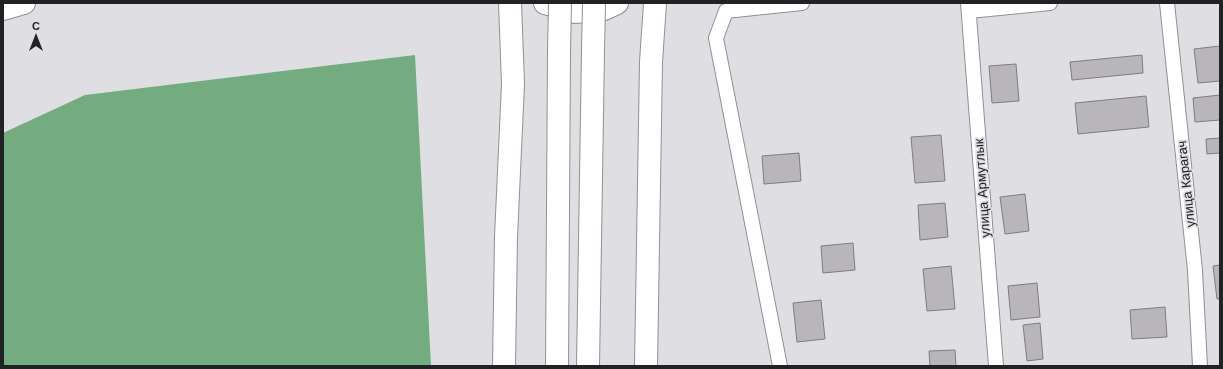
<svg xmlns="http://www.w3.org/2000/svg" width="1223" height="369" font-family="Helvetica,sans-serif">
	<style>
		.forest { fill: #72ac7f }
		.building { fill: #b9b6ba; stroke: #7f7d81 }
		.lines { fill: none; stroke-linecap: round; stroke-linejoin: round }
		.minor-casing { stroke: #909095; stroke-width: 16 }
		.primary-casing { stroke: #909095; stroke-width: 24 }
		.minor { stroke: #fff; stroke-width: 14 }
		.primary { stroke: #fff; stroke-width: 22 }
		.primary-bridge-casing { stroke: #909095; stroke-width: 24; stroke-linecap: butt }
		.primary-bridge { stroke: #fff; stroke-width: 22 }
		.labels { text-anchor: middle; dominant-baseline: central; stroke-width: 3.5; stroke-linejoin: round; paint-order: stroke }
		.street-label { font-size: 13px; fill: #222224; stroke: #dedee3 }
	</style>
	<rect width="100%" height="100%" fill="#dedee3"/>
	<path class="forest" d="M415 55 431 366H3V133L85 95Z"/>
	<path class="building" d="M1220 46V81L1198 83 1194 49Z
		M1142 55 1143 73 1072 80 1070 62Z
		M1016 64 1019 101 992 103 989 66Z
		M1220 95V120L1195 122 1193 98Z
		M1146 96 1149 127 1078 134 1075 103Z
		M941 135 945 181 915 183 911 137Z
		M1220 138V153L1207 154 1206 139Z
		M799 153 801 181 764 184 762 156Z
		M1025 194 1029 231 1005 234 1000 197Z
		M945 203 948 237 920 240 918 205Z
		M853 243 855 270 823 273 821 246Z
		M1220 265V299H1217L1213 266Z
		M951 266 955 309 927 311 923 269Z
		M1037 283 1040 317 1011 320 1008 286Z
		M821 300 825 339 797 342 793 303Z
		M1165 307 1167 337 1132 339 1130 310Z
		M1040 323 1043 359 1027 361 1023 325Z
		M955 350 956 366H930L929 351Z"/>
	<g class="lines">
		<defs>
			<path id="minor" d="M968 3 996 366
				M1167 3 1195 270 1200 366
				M969 11 1050 3
				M780 366 716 38 726 11 802 3"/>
			<path id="primary" d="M545 3 575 12 604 9 617 3
				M3 9 24 3
				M504 366 506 237 513 84 510 3
				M557 366 559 51
				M588 366 593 51
				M646 366 651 62 655 3"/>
		</defs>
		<use href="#minor" class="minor-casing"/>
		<use href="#primary" class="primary-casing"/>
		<use href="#minor" class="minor"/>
		<use href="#primary" class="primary"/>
		<defs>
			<path id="primary-bridge" d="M559 51 560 3
				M593 51 594 3"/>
		</defs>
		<use href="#primary-bridge" class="primary-bridge-casing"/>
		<use href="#primary-bridge" class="primary-bridge"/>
	</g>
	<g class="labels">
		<g class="street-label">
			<text transform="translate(1186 184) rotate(-96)">улица Карагач</text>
			<text transform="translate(982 188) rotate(-94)">улица Армутлык</text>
		</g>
	</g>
	<rect width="1223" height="369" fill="none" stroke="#222224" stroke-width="8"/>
	<g transform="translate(36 36)" stroke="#dedee3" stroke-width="3" paint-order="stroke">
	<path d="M0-3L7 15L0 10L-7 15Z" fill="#222224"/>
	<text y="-6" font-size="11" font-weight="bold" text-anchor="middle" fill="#222224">С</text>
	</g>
</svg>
